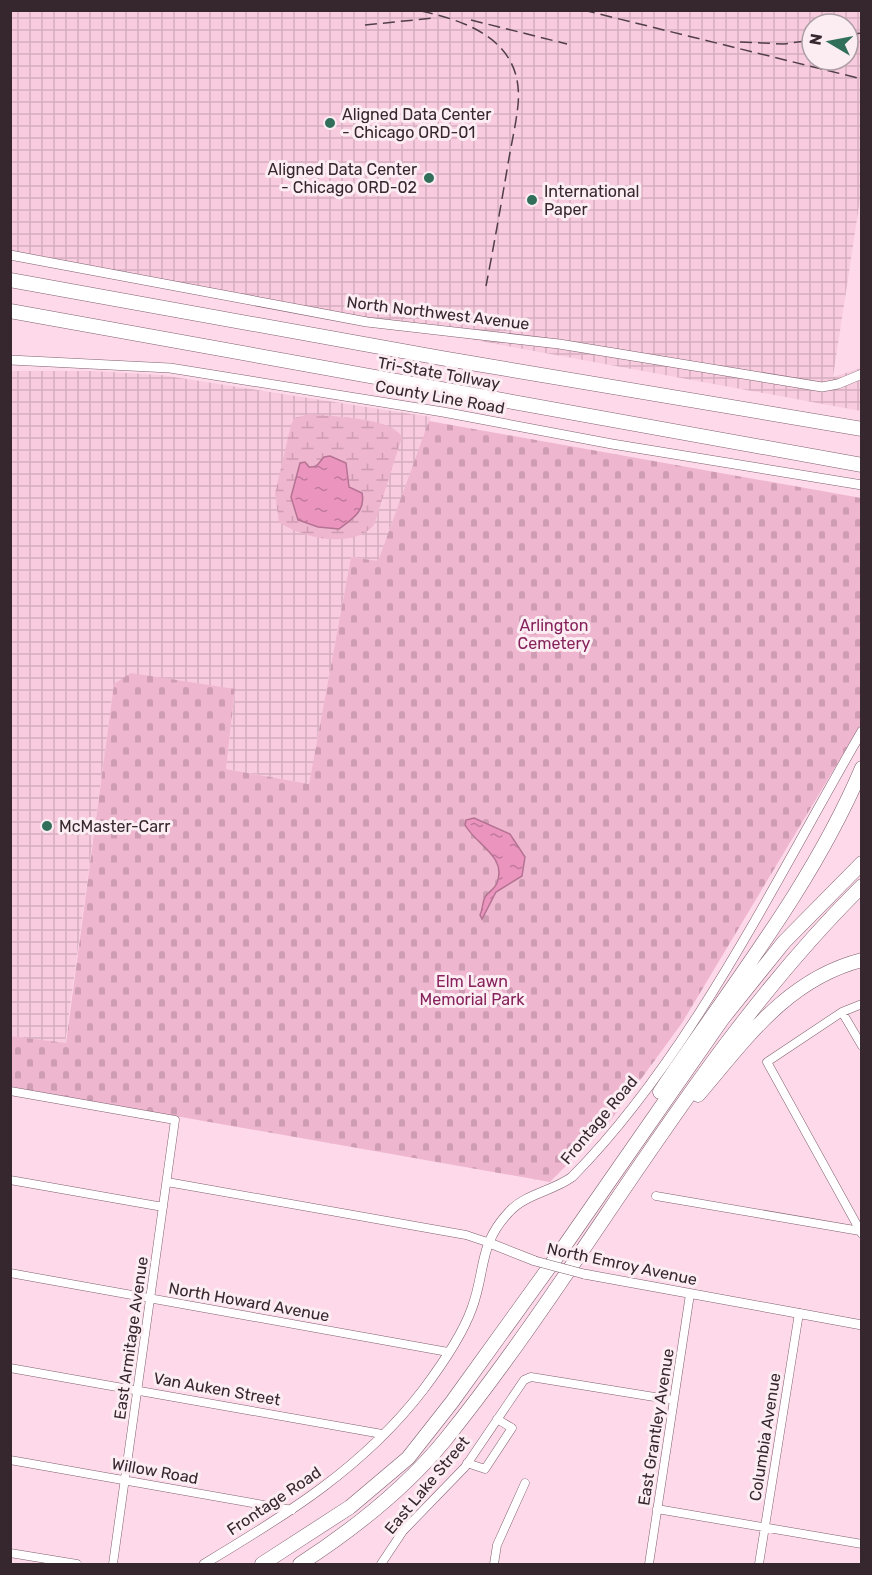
<svg xmlns="http://www.w3.org/2000/svg" width="872" height="1575" font-family="Rubik,sans-serif">
	<style>
		.industrial { fill: url(#industrial-grid); fill-rule: evenodd }
		.wetland { fill: url(#wetland-marsh) }
		.cemetery { fill: url(#cemetery-stones) }
		.water { fill: url(#water-ripples); stroke: #b47392; stroke-width: 1.5 }
		.lines { fill: none; stroke-linecap: round; stroke-linejoin: round }
		.minor-casing { stroke: #7f5f6e; stroke-width: 9 }
		.tertiary-casing { stroke: #7f5f6e; stroke-width: 10 }
		.motorway-casing { stroke: #7f5f6e; stroke-width: 15 }
		.minor { stroke: #fff; stroke-width: 8 }
		.tertiary { stroke: #fff; stroke-width: 9 }
		.motorway { stroke: #fff; stroke-width: 14 }
		.rail { stroke: #503f46; stroke-width: 1.5; stroke-dasharray: 12 6; stroke-linecap: butt }
		.tertiary-bridge-casing { stroke: #7f5f6e; stroke-width: 10; stroke-linecap: butt }
		.tertiary-bridge { stroke: #fff; stroke-width: 9 }
		.poi-dot { fill: #316f5b; stroke: #fcedf3; stroke-width: 2 }
		.labels { text-anchor: middle; dominant-baseline: central; stroke-width: 6; stroke-linejoin: round; paint-order: stroke }
		.poi-label { font-size: 16px; fill: #35272d; stroke: #fcedf3; text-anchor: start }
		.street-label { font-size: 16px; fill: #35272d; stroke: #fcedf3 }
		.park-label { font-size: 16px; fill: #86225b; stroke: #fcedf3 }
	</style>
	<defs>
		<pattern id="industrial-grid" width="8" height="8" patternUnits="userSpaceOnUse" patternTransform="scale(1.5)"><rect width="8" height="8" fill="#f8cbdf"/><path d="M0 4h8M4 0v8" fill="none" stroke="#d5aec0"/></pattern>
		<pattern id="wetland-marsh" width="20" height="14" patternUnits="userSpaceOnUse" patternTransform="scale(1.5)"><rect width="20" height="14" fill="#efb6d0"/><path d="M1 5h8M5 5V1M11 12h8M15 12V8" fill="none" stroke="#ce9cb3"/></pattern>
		<pattern id="cemetery-stones" width="16" height="16" patternUnits="userSpaceOnUse" patternTransform="scale(1.5)"><rect width="16" height="16" fill="#efb6d0"/><path d="M2 7V4a2 2 0 0 1 4 0v3zM10 15v-3a2 2 0 0 1 4 0v3z" fill="#ce9cb3"/></pattern>
		<pattern id="water-ripples" width="26" height="14" patternUnits="userSpaceOnUse" patternTransform="scale(1.5)"><rect width="26" height="14" fill="#eb94be"/><path d="M2 4q2-2 4 0t4 0M15 11q2-2 4 0t4 0" fill="none" stroke="#bf799b"/></pattern>
	</defs>
	<rect width="100%" height="100%" fill="#fed9e9"/>
	<path class="industrial" d="M10 11H861V193L833 377 861 368V411L11 255ZM812 24H848V60H812Z
		M10 371H93L161 375 431 417 378 561 351 557 309 784 226 769 235 690 114 684 65 1044 11 1036Z"/>
	<path class="wetland" d="M310 414C331 417 392 417 402 437L374 525C354 549 302 539 279 522L275 493 291 425 294 418Z"/>
	<path class="cemetery" d="M429 421 861 498V724L682 1023 611 1120 550 1182 11 1087 10 1036 66 1043 114 684 131 673 235 689 226 769 309 784 351 557 378 561Z"/>
	<path class="water" d="M330 456 346 463 349 487 362 493C366 511 352 519 339 529L318 527 298 520 291 497 300 463 305 462 309 467C318 468 318 463 324 457Z
		M474 818 510 834 525 857 522 876 496 892 482 919 480 915C483 909 482 903 485 897 488 892 494 890 497 883 507 856 477 846 465 825L466 820Z"/>
	<g class="lines">
		<defs>
			<path id="minor" d="M862 1004 842 1012 767 1062 862 1234
				M842 1012 862 1046
				M10 1091 175 1120 113 1564
				M10 1180 163 1207
				M167 1182 466 1235 487 1242
				M656 1196 860 1231
				M10 1273 448 1352
				M10 1368 382 1434
				M10 1460 292 1510
				M467 1463 485 1469 512 1428 497 1419
				M657 1509 862 1544
				M10 1553 77 1564
				M381 1564 403 1531 465 1467 524 1380 531 1377 673 1400
				M494 1564 497 1545 525 1483
				M649 1564 690 1294
				M759 1564 799 1313"/>
			<path id="tertiary" d="M10 255 367 322 559 344 822 387 838 384 862 374
				M10 360 170 368 443 412 612 444 862 485
				M487 1242 535 1261
				M584 1274 862 1325
				M204 1564C286 1515 363 1468 423 1390 441 1366 462 1336 472 1308 486 1270 478 1245 509 1212 525 1194 553 1191 572 1177 691 1057 777 877 862 731"/>
			<path id="motorway" d="M10 280 441 358 862 429
				M10 311 862 465
				M660 1092C731 986 812 886 862 768
				M698 1095C745 1040 787 979 862 960
				M262 1564 350 1507 408 1458 452 1402 563 1248 723 1018 784 942 862 863
				M300 1564C354 1529 404 1490 445 1440 590 1260 696 1050 862 886"/>
		</defs>
		<use href="#minor" class="minor-casing"/>
		<use href="#tertiary" class="tertiary-casing"/>
		<use href="#motorway" class="motorway-casing"/>
		<use href="#minor" class="minor"/>
		<use href="#tertiary" class="tertiary"/>
		<use href="#motorway" class="motorway"/>
		<path class="rail" d="M583 10 862 79
			M421 11C472 22 524 43 518 105 516 125 511 145 508 164 501 205 494 245 486 286
			M471 20 567 44
			M365 25 434 18
			M848 35 862 33
			M740 42 784 44 812 40"/>
		<defs>
			<path id="tertiary-bridge" d="M535 1261 584 1274"/>
		</defs>
		<use href="#tertiary-bridge" class="tertiary-bridge-casing"/>
		<use href="#tertiary-bridge" class="tertiary-bridge"/>
	</g>
	<g class="poi-dot">
		<circle cx="330" cy="123" r="6"/>
		<circle cx="429" cy="178" r="6"/>
		<circle cx="532" cy="200" r="6"/>
		<circle cx="47" cy="826" r="6"/>
	</g>
	<g class="labels">
		<g class="poi-label">
			<text x="342" y="114">Aligned Data Center<tspan x="342" dy="18">- Chicago ORD-01</tspan></text>
			<text x="417" y="169" text-anchor="end">Aligned Data Center<tspan x="417" dy="18">- Chicago ORD-02</tspan></text>
			<text x="544" y="191">International<tspan x="544" dy="18">Paper</tspan></text>
			<text x="59" y="826">McMaster-Carr</text>
		</g>
		<g class="street-label">
			<text transform="translate(438 313) rotate(7)">North Northwest Avenue</text>
			<text transform="translate(439 373) rotate(10)">Tri-State Tollway</text>
			<text transform="translate(440 397) rotate(10)">County Line Road</text>
			<text transform="translate(599 1120) rotate(-50)">Frontage Road</text>
			<text transform="translate(622 1264) rotate(12)">North Emroy Avenue</text>
			<text transform="translate(249 1302) rotate(10)">North Howard Avenue</text>
			<text transform="translate(131 1338) rotate(-82)">East Armitage Avenue</text>
			<text transform="translate(217 1389) rotate(10)">Van Auken Street</text>
			<text transform="translate(656 1427) rotate(-81)">East Grantley Avenue</text>
			<text transform="translate(765 1437) rotate(-81)">Columbia Avenue</text>
			<text transform="translate(155 1471) rotate(10)">Willow Road</text>
			<text transform="translate(427 1485) rotate(-50)">East Lake Street</text>
			<text transform="translate(274 1501) rotate(-34)">Frontage Road</text>
		</g>
		<g class="park-label">
			<text x="554" y="625">Arlington<tspan x="554" dy="18">Cemetery</tspan></text>
			<text x="472" y="981">Elm Lawn<tspan x="472" dy="18">Memorial Park</tspan></text>
		</g>
	</g>
	<rect width="872" height="1575" fill="none" stroke="#35272d" stroke-width="24"/>
	<g transform="translate(830 42) rotate(280)"><circle r="28" fill="#fcedf3" stroke="#ac9ea4" stroke-width="1.5"/>
	<path d="M0-4.5L10 22L0 15L-10 22Z" fill="#316f5b"/>
	<text y="-9" font-size="16" font-weight="bold" text-anchor="middle" fill="#35272d">N</text>
	</g>
</svg>
